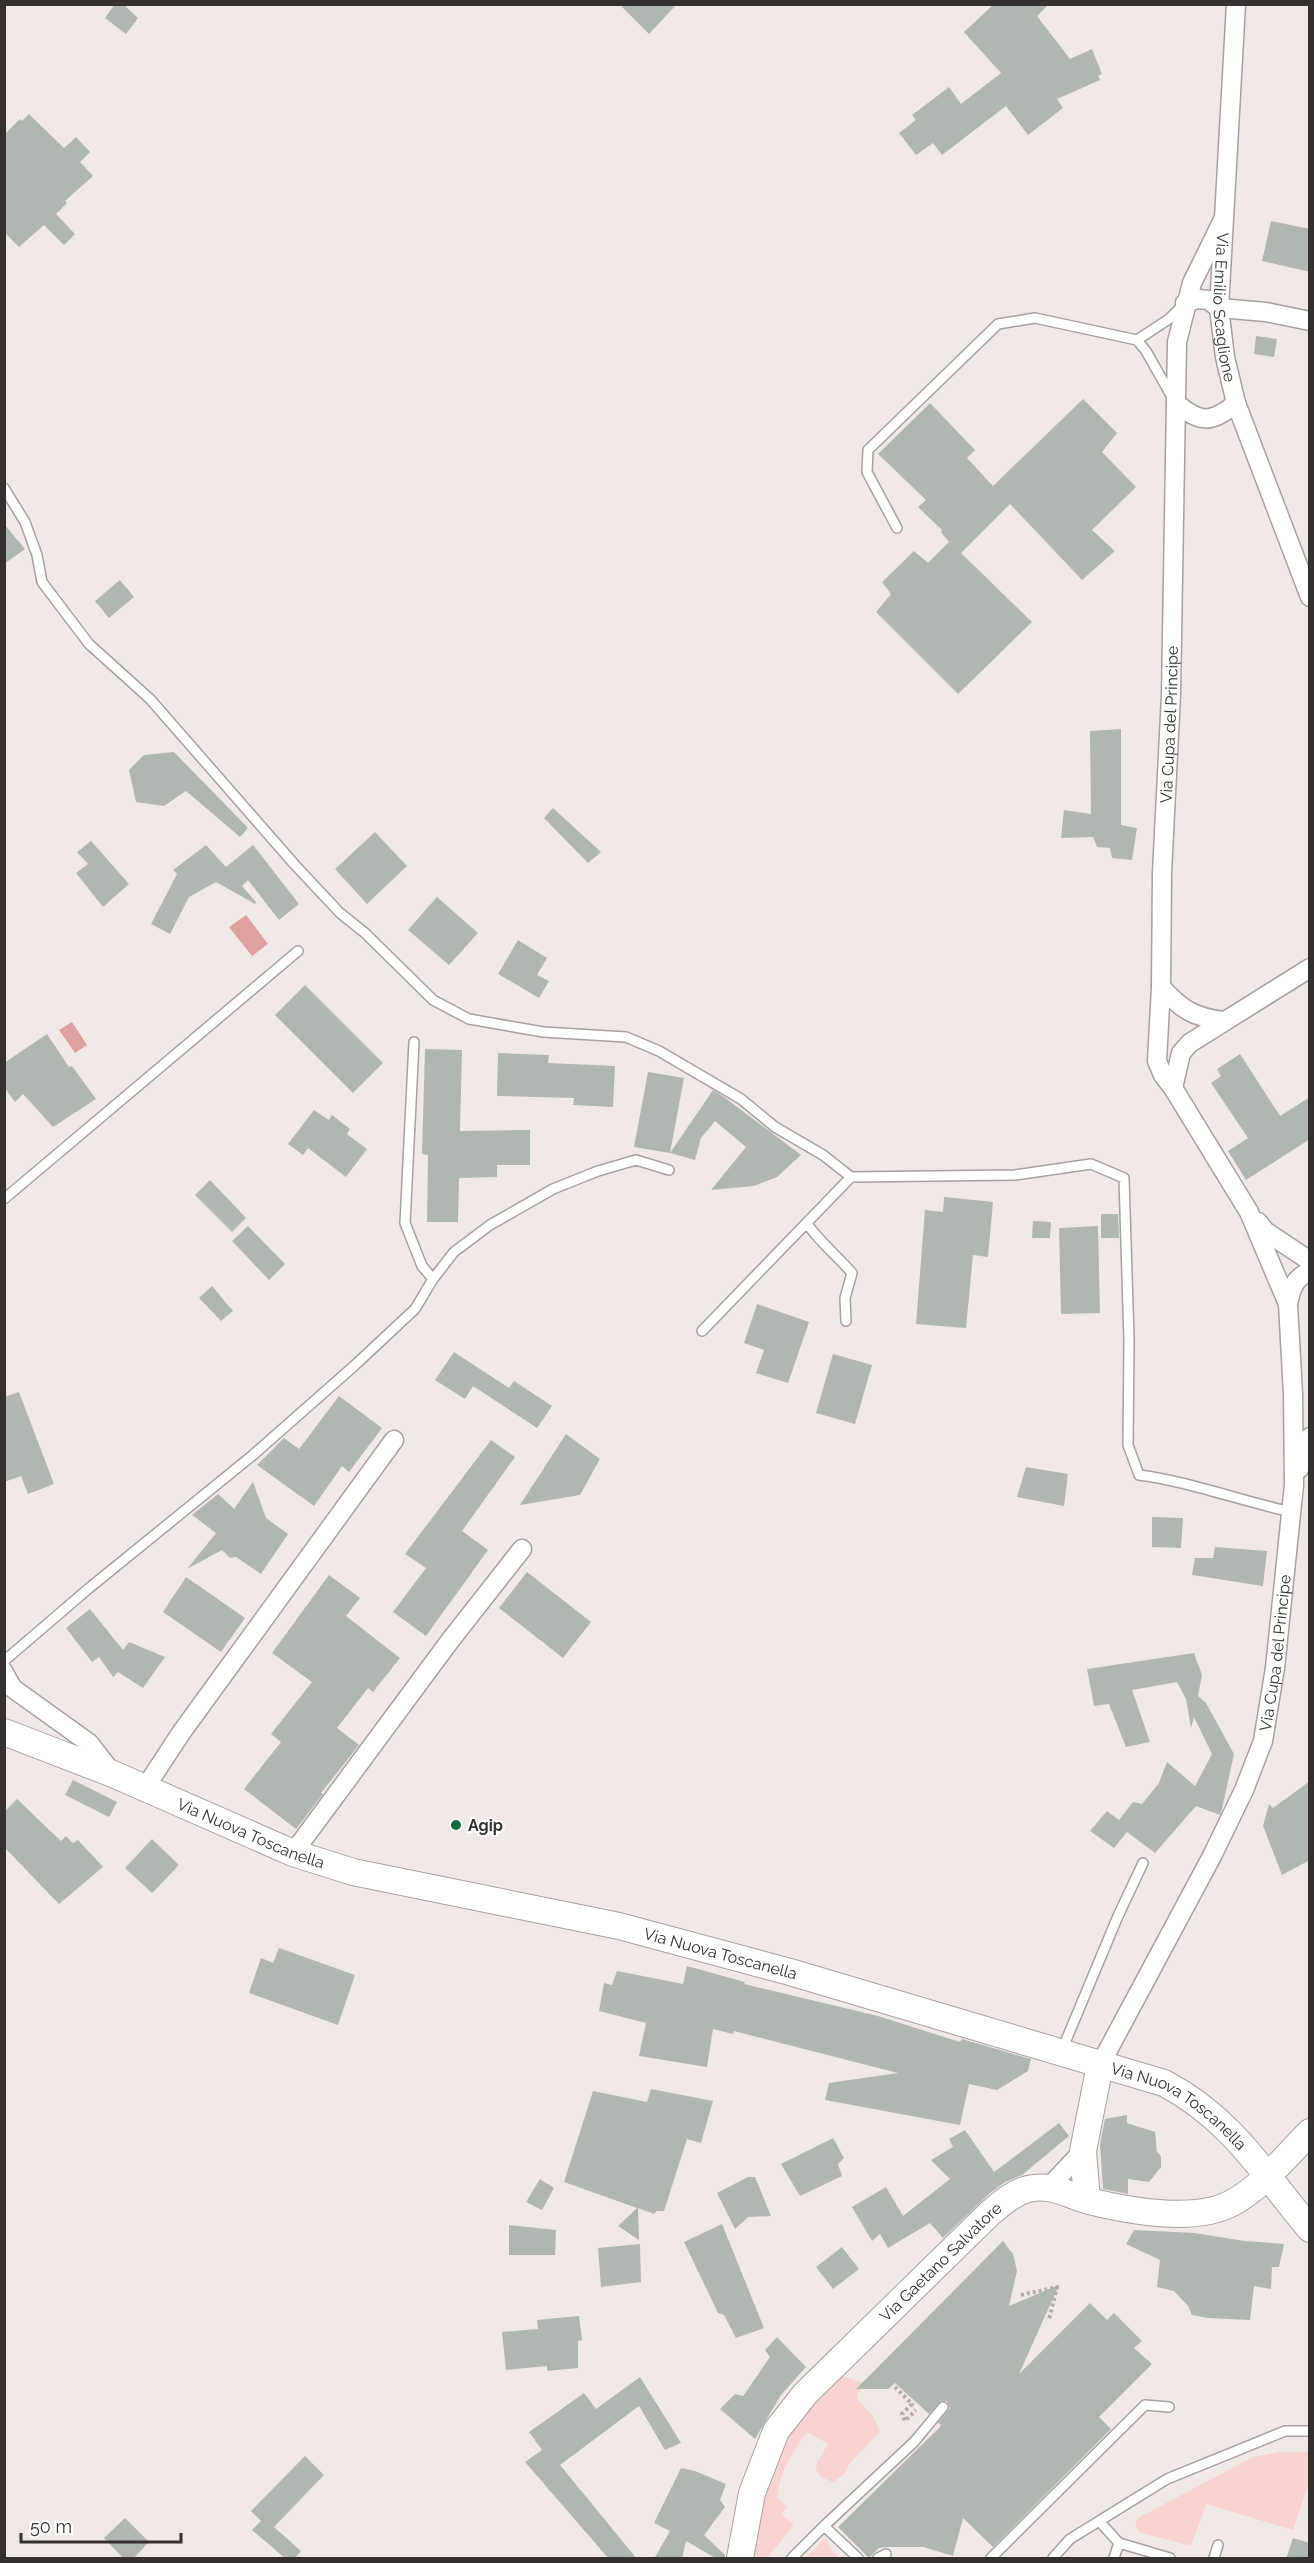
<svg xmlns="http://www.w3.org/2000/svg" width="1314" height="2563" font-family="Raleway,sans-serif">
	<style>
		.green { fill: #f8d3d2 }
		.water { fill: #dfa19f }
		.building { fill: #b0b7b2 }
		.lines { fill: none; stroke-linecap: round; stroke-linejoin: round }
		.lane-casing { stroke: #a8a0a0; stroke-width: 12 }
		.street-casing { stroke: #a8a0a0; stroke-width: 21 }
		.secondary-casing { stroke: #a8a0a0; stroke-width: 28 }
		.path { stroke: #b2acab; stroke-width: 4; stroke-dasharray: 3 3; stroke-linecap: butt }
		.lane { stroke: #fff; stroke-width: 9 }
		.street { stroke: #fff; stroke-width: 18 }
		.secondary { stroke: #fff; stroke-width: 26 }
		.poi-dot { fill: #116a3d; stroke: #fff; stroke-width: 2 }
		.labels { text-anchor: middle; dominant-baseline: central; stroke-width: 4.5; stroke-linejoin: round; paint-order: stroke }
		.street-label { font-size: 16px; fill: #343030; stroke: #fff }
		.poi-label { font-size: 16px; font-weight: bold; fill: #343030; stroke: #fff; text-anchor: start }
	</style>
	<rect width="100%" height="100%" fill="#f1e9e8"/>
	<path class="green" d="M838 2375 861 2382 864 2387 858 2394V2400L873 2416 880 2432 850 2463 844 2474 833 2482 821 2477 816 2470 817 2463 828 2444 807 2432C793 2453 778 2471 778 2498L787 2507 781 2514 794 2525 767 2558H752L761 2493 799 2419Z
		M1280 2452H1309V2482L1293 2530 1206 2504 1191 2546 1139 2532 1135 2523 1138 2518 1253 2457Z
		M825 2538 833 2552 840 2558H806Z"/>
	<path class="water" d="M246 915 268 944 252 956 229 927Z
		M72 1022 87 1045 75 1053 59 1030Z"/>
	<path class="building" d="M115 4H123L138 18 126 34 105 18Z
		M619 4H677L649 34Z
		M994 4H1049L1037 16 1070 59 1092 49 1102 74 1098 76 1100 80 1057 99 1063 108 1028 135 1006 106 942 155 933 143 916 155 899 133 916 120 912 115 949 87 961 104 1001 73 964 32Z
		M29 114 64 148 76 137 90 152 80 162 93 176 65 201 67 203 56 214 75 234 64 245 44 225 19 247 4 232V135L20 119 22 121Z
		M1271 221 1310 229V272L1262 261Z
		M1256 336 1277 339 1274 357 1254 354Z
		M1083 399 1117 433 1102 452 1136 487 1092 530 1115 551 1082 580 1010 504 961 553 1032 622 958 694 876 612 891 594 882 582 914 551 928 563 949 542 941 532 942 530 918 507 926 500 878 454 930 403 975 450 967 458 993 486Z
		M4 524 25 549 4 564Z
		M120 580 134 597 109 618 95 601Z
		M1121 729V825L1137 828 1132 860 1112 858 1110 848 1097 847 1093 837 1061 838 1064 810 1091 814 1090 731Z
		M174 752 248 828 240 837 186 791 164 806 136 802 129 770 144 755Z
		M553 808 601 852 588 863 544 818Z
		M375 832 407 866 367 904 335 869Z
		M91 841 129 884 103 907 76 873 88 864 77 852Z
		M206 845 226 867 253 845 299 904 279 920 248 880 242 886 256 902 255 904 216 882 189 897 170 934 151 924 177 874 173 870Z
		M437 897 478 933 449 965 408 930Z
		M518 940 547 958 537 975 549 981 539 998 498 974Z
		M305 985 383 1063 353 1093 275 1015Z
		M47 1034 69 1067 72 1066 96 1099 53 1127 23 1094 15 1102 4 1087V1063Z
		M425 1049 462 1050 460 1131 530 1130V1165H497V1177L459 1178 458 1222H427L428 1155 422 1154Z
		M498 1053 549 1055 548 1063 615 1066 613 1107 573 1105 574 1098 497 1096Z
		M1240 1054 1280 1116 1310 1097V1139L1246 1180 1228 1151 1248 1138 1211 1083 1221 1076 1217 1069Z
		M648 1072 684 1078 670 1153 634 1147Z
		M713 1090 724 1097 801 1155 777 1177 754 1186 711 1190 746 1147 715 1121 701 1138 695 1160 670 1153Z
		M314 1110 329 1120 332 1115 350 1129 347 1134 367 1149 346 1177 308 1148 303 1155 288 1144Z
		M210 1180 246 1218 232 1232 195 1195Z
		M944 1197 993 1202 988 1257 973 1255 966 1328 916 1324 925 1210 943 1212Z
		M1101 1214H1118L1119 1238H1101Z
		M1033 1221 1051 1222 1050 1238H1032Z
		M248 1226 285 1264 269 1280 232 1241Z
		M1098 1226 1100 1313 1061 1314 1059 1228Z
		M212 1286 233 1311 221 1321 199 1298Z
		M757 1304 809 1322 788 1383 756 1373 764 1350 744 1343Z
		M454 1352 509 1388 514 1381 552 1406 537 1428 473 1386 465 1399 435 1380Z
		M833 1354 872 1365 855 1424 816 1413Z
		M19 1392 54 1484 28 1494 21 1476 4 1482V1397Z
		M339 1396 382 1428 349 1472 342 1466 314 1506 257 1465 284 1438 299 1449Z
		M566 1434 600 1459 580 1495 520 1505Z
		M491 1440 515 1457 462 1531 488 1550 426 1636 393 1612 426 1568 405 1554Z
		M1026 1467 1068 1474 1064 1506 1017 1497Z
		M253 1482 266 1518 288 1534 261 1574 236 1557 230 1558 222 1550 187 1569 216 1533 192 1515 218 1494 234 1509Z
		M1152 1517 1183 1518 1181 1548 1152 1547Z
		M1215 1547 1267 1551 1263 1586 1192 1575 1195 1558H1213Z
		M527 1572 591 1622 563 1658 499 1608Z
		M329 1575 360 1598 346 1616 400 1658 373 1692 368 1688 337 1728 359 1745 321 1793 323 1794 296 1829 244 1789 281 1742 271 1734 312 1682 272 1653Z
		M186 1577 245 1618 221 1652 163 1612Z
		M90 1609 123 1650 129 1642 165 1657 143 1688 118 1672 113 1677 99 1657 92 1662 66 1628Z
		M1194 1653 1202 1675 1198 1696 1206 1703 1234 1754 1222 1809 1220 1815 1196 1806 1155 1853 1127 1832 1114 1848 1090 1831 1107 1811 1119 1820 1133 1802 1142 1804 1159 1783 1167 1762 1195 1786 1212 1754 1194 1717 1191 1728 1186 1699 1177 1682 1132 1690 1150 1742 1126 1747 1109 1704 1094 1706 1087 1669Z
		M73 1780 117 1802 109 1817 65 1795Z
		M1310 1781V1860L1282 1875 1263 1826 1269 1804 1273 1808Z
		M17 1799 61 1841 66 1836 73 1843 78 1840 103 1867 59 1904 4 1847V1812Z
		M152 1839 179 1865 152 1893 125 1868Z
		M279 1948 355 1975 338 2025 249 1993 261 1958 273 1963Z
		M687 1966 745 1982 744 1984 878 2016 960 2042 962 2039 1031 2059 1028 2071 997 2090 969 2084 960 2125 825 2100 829 2083 898 2073 734 2031 733 2034 713 2029 707 2067 639 2056 646 2023 599 2011 604 1983 612 1985 617 1971 683 1984Z
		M651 2089 713 2101 701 2143 687 2139 664 2211H657L654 2214 638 2208 639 2240 618 2226 637 2208 564 2182 593 2091 647 2102Z
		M1127 2115V2123L1155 2132 1157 2152 1161 2156V2167L1149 2182 1128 2179V2194L1103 2189 1100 2144 1105 2119Z
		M1059 2123 1069 2136 1022 2175 1005 2182 989 2194 943 2238 930 2223 888 2248 880 2234 872 2241 852 2207 886 2187 903 2216 950 2179 931 2160 953 2147 949 2139 965 2130 994 2172Z
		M833 2138 844 2158 838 2164 842 2176 800 2196 781 2164Z
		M748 2177H755L771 2216 748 2217 735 2229 717 2193Z
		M540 2179 554 2188 542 2210 526 2202Z
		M722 2224 764 2328 736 2338 724 2315 718 2313 684 2242Z
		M509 2225 556 2230 555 2255H509Z
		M1134 2230 1195 2233 1244 2241 1284 2244 1279 2267H1272L1271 2289 1254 2286 1250 2320 1208 2318 1192 2315 1188 2306 1174 2291 1157 2287 1160 2260 1126 2244Z
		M1003 2241 1013 2254 1017 2271 1009 2306 1059 2285 1019 2374 1090 2303 1107 2320 1114 2313 1142 2341 1134 2348 1152 2364 1099 2417 1111 2429 993 2547 963 2518 953 2556 923 2547H886L879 2548 869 2558 838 2527 939 2428 941 2425 938 2423 950 2408 947 2401H941L929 2414 895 2383 888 2389H856Z
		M640 2244 641 2282 601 2287 598 2248Z
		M842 2247 859 2269 833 2289 816 2267Z
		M579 2316 582 2340 578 2341V2368L547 2371V2366L506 2370 502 2332 538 2329 537 2320Z
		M777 2337 806 2367 781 2395 755 2439 720 2409 735 2394 743 2396 770 2357 765 2350Z
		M640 2377 681 2443 665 2450 639 2406 560 2465 637 2559H609L525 2462 542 2450 529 2432 584 2393 596 2409Z
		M305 2456 324 2475 274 2527 301 2551 294 2559H286L252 2530 261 2521 251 2511Z
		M681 2468 695 2471 726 2484 720 2500 725 2507 704 2535 725 2555V2559H717L686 2541 682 2559H654L670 2531 654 2523Z
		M125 2518 149 2542 133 2559H124L104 2538Z
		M1293 2538 1310 2543V2559H1286Z"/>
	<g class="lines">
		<defs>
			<path id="lane" d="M1137 340 1169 319 1182 306
				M4 488 25 522 37 555 42 582 89 644 150 699 295 865 340 913 365 933 433 1000 469 1019 543 1032 626 1037 659 1051 741 1099 775 1127 823 1155 851 1177 1015 1175 1091 1164 1124 1178 1129 1340 1128 1445 1139 1475C1192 1482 1240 1501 1292 1512
				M897 528 867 472 868 450 998 324 1035 318 1137 340 1146 351 1172 397
				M414 1042 405 1223 422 1266 433 1279
				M4 1199 298 951
				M807 1223C811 1233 842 1261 852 1273L845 1298 846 1321
				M702 1331 851 1177
				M4 1661 88 1589 253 1455 354 1366 415 1309 433 1279 454 1252 490 1225 553 1189 598 1171 636 1160 669 1170
				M4 1664 16 1685
				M1062 2050 1118 1916 1143 1863
				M1099 2521 1119 2543 1170 2558
				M824 2526 858 2558
				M792 2558 824 2526 914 2442 943 2407
				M878 2558 886 2554
				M991 2558 1145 2405 1169 2407
				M1053 2558 1070 2539 1167 2479 1285 2431H1310
				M1114 2558 1119 2543
				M1214 2558 1218 2545"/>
			<g id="street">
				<path id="s1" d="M1236 4 1219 308 1225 357 1236 403 1310 597"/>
				<path d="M1185 303 1198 299 1208 300 1219 308 1266 312 1310 321"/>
				<path d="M1176 403C1199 423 1212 424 1236 403"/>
				<path d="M1161 987C1181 1009 1193 1017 1223 1021"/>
				<path d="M1173 1088 1181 1053 1190 1043 1310 968"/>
				<path d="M1258 1222 1265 1231 1310 1261"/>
				<path d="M1288 1304C1291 1289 1294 1278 1310 1271"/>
				<path d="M1299 1469 1310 1437"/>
				<path d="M4 1682 89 1743 113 1774"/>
				<path d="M145 1788 181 1733 394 1440"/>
				<path d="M293 1853 449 1642 522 1549"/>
				<path id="s2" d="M1100 2065 1212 1856 1244 1790 1263 1741 1275 1668 1294 1485 1293 1394 1288 1304 1249 1212 1173 1088 1163 1075 1157 1061 1161 987 1162 873 1171 695 1177 342 1192 283 1223 220"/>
				<path d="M1050 2186 1083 2151"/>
			</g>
			<g id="secondary">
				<path id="s3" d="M4 1732 113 1774 293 1853 353 1872 619 1926 790 1972 1164 2083C1231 2118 1263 2173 1310 2229"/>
				<path d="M1087 2200 1083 2151 1100 2065"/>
				<path id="s4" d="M740 2558 752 2493 776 2431 805 2394 990 2213C1001 2204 1014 2192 1028 2189 1051 2183 1067 2195 1089 2201 1129 2211 1195 2223 1232 2203 1262 2187 1286 2156 1310 2132"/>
			</g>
		</defs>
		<use href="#lane" class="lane-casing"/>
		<use href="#street" class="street-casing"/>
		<use href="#secondary" class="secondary-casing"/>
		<path class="path" d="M1021 2295 1057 2287 1049 2320
			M895 2387 912 2404 902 2414 905 2421 916 2410"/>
		<use href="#lane" class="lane"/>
		<use href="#street" class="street"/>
		<use href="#secondary" class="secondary"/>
	</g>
	<circle class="poi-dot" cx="456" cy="1825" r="6"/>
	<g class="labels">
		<g class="street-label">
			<text stroke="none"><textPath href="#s1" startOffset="304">Via Emilio Scaglione</textPath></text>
			<text stroke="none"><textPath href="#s2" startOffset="1416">Via Cupa del Principe</textPath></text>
			<text stroke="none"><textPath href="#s2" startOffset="452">Via Cupa del Principe</textPath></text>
			<text stroke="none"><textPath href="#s3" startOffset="267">Via Nuova Toscanella</textPath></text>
			<text stroke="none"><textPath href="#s3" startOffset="753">Via Nuova Toscanella</textPath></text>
			<text stroke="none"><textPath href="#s3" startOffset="1239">Via Nuova Toscanella</textPath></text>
			<text stroke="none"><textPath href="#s4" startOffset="369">Via Gaetano Salvatore</textPath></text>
		</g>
		<g class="poi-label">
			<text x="468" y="1825">Agip</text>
		</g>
	</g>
	<rect width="1314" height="2563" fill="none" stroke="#343030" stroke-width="12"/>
	<path d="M21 2533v9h160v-9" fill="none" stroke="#343030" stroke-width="3"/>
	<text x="30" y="2533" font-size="18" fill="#343030" stroke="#ffffff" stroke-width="4.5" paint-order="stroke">50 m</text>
</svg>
